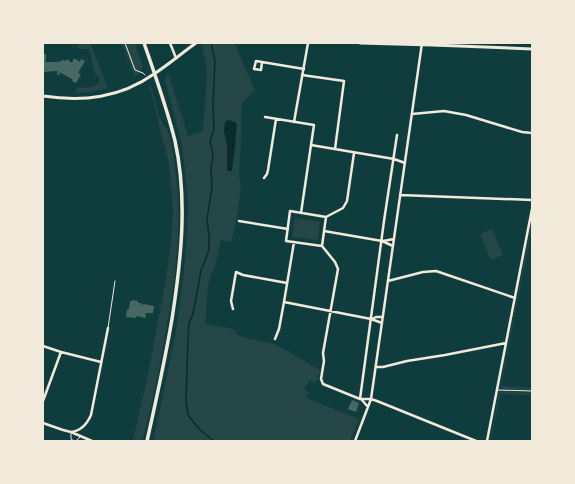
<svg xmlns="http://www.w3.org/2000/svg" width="575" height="484" font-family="Jost,sans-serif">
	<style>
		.green { fill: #244646; fill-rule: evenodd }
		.water { fill: #0a2a2b }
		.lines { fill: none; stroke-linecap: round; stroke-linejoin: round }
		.stream { stroke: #0a2a2b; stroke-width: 1.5 }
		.building { fill: #486865 }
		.path { stroke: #f1e9da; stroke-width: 1 }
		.service { stroke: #f1e9da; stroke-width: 1 }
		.minor { stroke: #f1e9da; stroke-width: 2.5 }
		.tertiary { stroke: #f1e9da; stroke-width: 3 }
		.primary { stroke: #f1e9da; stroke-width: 3.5 }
	</style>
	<rect width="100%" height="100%" fill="#0f3d3e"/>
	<path class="green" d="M90 43 108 88 92 92 74 93 78 88 91 87 99 84 100 78C89 69 94 61 89 49H81L78 48V45Z
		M122 43H135L143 67 141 72 135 77Z
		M206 43H234L255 90 244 101 242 105 241 114V137L239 173 241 187 236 223 231 242 221 240 217 258 208 285 205 324 233 329 239 336 274 344 288 351 321 371 315 383 310 380 304 390 309 392 306 398 359 419 350 441H153L161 405 176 331 184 272 187 233 188 200 182 145 165 80 168 73 188 136 203 131 207 78 206 64 202 46ZM224 131 236 137 235 154 232 169 228 160 227 144Z
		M149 87H151C155 96 157 114 162 122 163 124 165 126 167 129 171 139 174 157 175 168 183 220 176 274 167 325 160 364 153 403 142 441H133L147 379 166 279 171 241 173 210 169 163 162 137 152 95Z
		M295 218 320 222 318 240 292 237Z
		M532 220V228L501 386 532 388V390L503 389 500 387Z
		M492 229 503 255 491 260 480 234Z
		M502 391 532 393V395L503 394 500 395 491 441H490L499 393Z"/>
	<path class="water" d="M228 120 235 122 237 125 232 169V171H228L227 170V144L224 131 225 122Z"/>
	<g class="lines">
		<path class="stream" d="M211 43 215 61 213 105 214 129 210 141 213 155 211 167 212 187 207 219 209 236V250L201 271 193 314 189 323 188 340 186 401 188 415 199 429 214 441"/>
	</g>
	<path class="building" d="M43 54H46V61H45V62H58L63 60 66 61 67 59 72 63 74 58 80 62 81 59 85 61 78 73 81 74 76 83 72 81V79L59 72 60 73 59 75 56 74 58 72 57 71 43 72Z
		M133 300 138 301V303H141L142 305 144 304 154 306 153 313H146L145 314 146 315 145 318 137 316 136 318H135L126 317 127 310 129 309 130 301H132Z
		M352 400 359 403 356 412 348 409Z"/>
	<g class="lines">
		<path class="path" d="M125 43 135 70 143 73 145 75"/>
		<path class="service" d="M108 328 115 281
			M498 390 532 391
			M71 433V439L74 441
			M76 441 80 437"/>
		<path class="minor" d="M170 43 176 58
			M262 62 261 70 254 69 256 61 304 69
			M302 75 344 81 335 149
			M412 114 444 111 466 115 522 132 532 133
			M265 117 314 125 311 145 394 159 405 163
			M294 122 308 43
			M264 178 267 174 268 170 276 119
			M400 195 532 200
			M301 213 311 145
			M326 217 343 208 347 201 354 153
			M239 221 288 229
			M324 231 382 241 393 246
			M383 241 394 239
			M294 242 284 302 371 319 382 323
			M322 246 286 241 290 211 326 217 322 246 335 262 338 269 323 353 324 361 321 379 323 384 360 399H371L377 401 476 441
			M388 281 423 272 436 271 515 298
			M233 309 231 301 236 272 243 275 287 283
			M372 319 376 317H383
			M275 339 279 329 284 302
			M43 346 61 352 101 362
			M376 367H383L407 361 445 355 506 343
			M360 399 384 221 397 135
			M361 399 368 407
			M43 401 61 352
			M43 423 63 430 71 432 92 441
			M71 432C81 431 87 424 91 415L108 328
			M355 441 371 399 422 43
			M487 441 532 209"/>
		<path class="tertiary" d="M360 43 432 45 459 46 532 49
			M43 96C83 102 120 98 154 74 169 64 182 53 196 43"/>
		<path class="primary" d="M144 43C155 75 167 108 175 141 188 200 181 261 172 319 165 360 156 401 147 441"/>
	</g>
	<rect width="575" height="484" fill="none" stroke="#f1e9da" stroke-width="88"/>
</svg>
